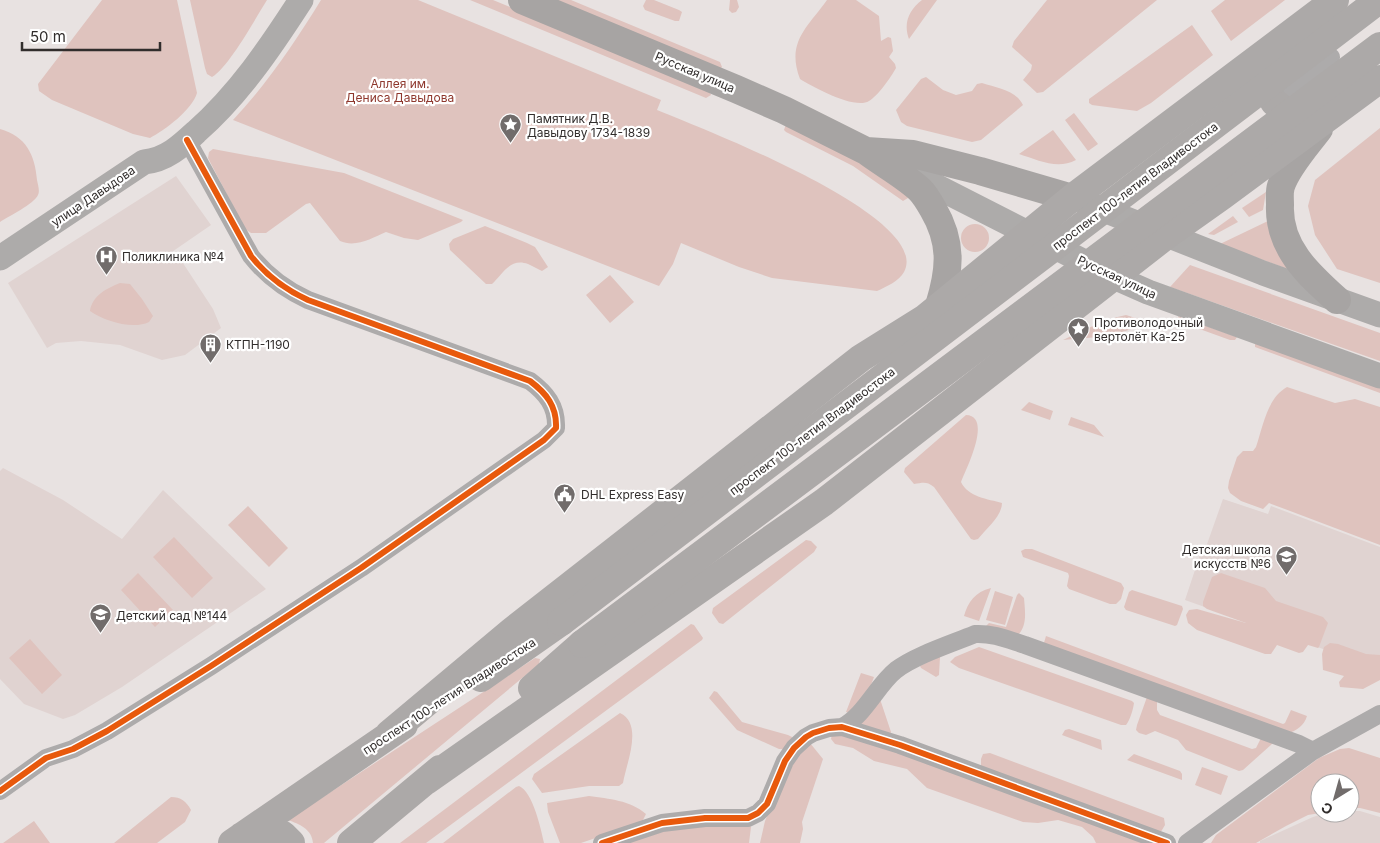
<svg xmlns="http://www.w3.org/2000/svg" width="1380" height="843" font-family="Inter,sans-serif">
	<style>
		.built { fill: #e0d3d1 }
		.green { fill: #dfc3be }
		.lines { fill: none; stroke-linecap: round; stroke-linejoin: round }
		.street { stroke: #adabab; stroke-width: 18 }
		.secondary { stroke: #adabaa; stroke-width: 25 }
		.primary { stroke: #a7a4a3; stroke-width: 28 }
		.highway { stroke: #aca9a8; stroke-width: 28 }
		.highway-bridge { stroke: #aca9a8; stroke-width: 28 }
		.cycleway-casing { stroke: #fff; stroke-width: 9 }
		.cycleway { stroke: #e8590c; stroke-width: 6 }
		.labels { text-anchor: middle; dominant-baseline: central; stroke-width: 4.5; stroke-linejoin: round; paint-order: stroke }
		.street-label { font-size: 12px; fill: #312d2c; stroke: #fff }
		.park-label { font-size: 12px; fill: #8e372d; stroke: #fff }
		.poi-label { font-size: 12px; fill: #312d2c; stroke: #fff; text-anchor: start }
	</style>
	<rect width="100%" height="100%" fill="#e8e2e1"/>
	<path class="built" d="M176 176 211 225 166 256 171 263 179 257 213 309 221 328 185 355 162 360 120 345 81 341 56 343 47 348 8 283Z
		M3 468 63 500 122 539 163 490 266 589 122 687 75 715 63 719 24 704 0 679V471Z
		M1223 499 1268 514 1271 506 1380 547V659L1323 649 1185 600 1202 549 1206 547Z
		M1350 811H1360L1380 817V843H1260V841L1313 817 1326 813H1350Z"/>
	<path class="green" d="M102 0H177L197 93C192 110 165 130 150 138L133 134 52 100 39 91 38 84Z
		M190 0H267C255 19 229 67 212 77L207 74 205 68Z
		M321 0H418L661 100 657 110C695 126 934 216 904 272 899 281 886 287 877 291L772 278 739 267 681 243 673 264 659 286 233 120C267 84 295 42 321 0Z
		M470 0H493L709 90 711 95 706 98Z
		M549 0H571L720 62 722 67 720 69Z
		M646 0H654L679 10 682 12 679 21H675L645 10 643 6Z
		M730 0H737L739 7 736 12 732 13 729 10Z
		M827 0H856L879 16 881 41 888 37 891 38 893 51 889 57 895 64 896 68C891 77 878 96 869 101 855 110 813 87 800 79 786 42 807 28 827 0Z
		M922 0H937L909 39C903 23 909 10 922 0Z
		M1047 0H1157L1043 92 1037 93 1023 80 1031 70 1032 65 1012 47 1014 41Z
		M1225 0H1285L1231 41 1211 11Z
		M1192 25 1213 55 1151 103 1137 111 1092 105 1089 103V99Z
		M926 77 943 90 956 95 972 91 977 84 982 83C997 88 1016 90 1023 105L981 140 972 142 907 126 901 122 896 110 921 79Z
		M1074 113 1098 144 1088 151 1065 120Z
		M786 124 857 158 906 193 908 198 903 201 853 166 786 132 784 130Z
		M1380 128V283L1337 269 1315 235 1308 206 1315 180Z
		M0 129C26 136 35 155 37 180 38 185 40 191 38 195 34 204 9 216 0 222Z
		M1053 130 1076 160C1057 170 1038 160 1019 154Z
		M213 149 344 173 463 220 461 222 418 240 404 238 386 232C372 238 356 248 340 241L310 203 306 204 266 233H251L245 229 208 158 209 152Z
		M1266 192 1263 210 1249 217 1242 208Z
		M1233 216 1238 222 1214 235 1208 234Z
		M1268 221 1293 271 1220 244Z
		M961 238a14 14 0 1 1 28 0a14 14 0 1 1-28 0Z
		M485 226 527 243 535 247 548 267 542 271C537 269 533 266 528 264 510 257 502 275 492 284H486L450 250 449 244 453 239Z
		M1190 265 1380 333V361L1170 287Z
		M610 275 634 302 610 323 586 295Z
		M120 283 130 284 142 299 153 316 149 322C133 330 104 321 90 311 92 296 107 288 120 283Z
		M1126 315 1145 321C1122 338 1091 337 1063 340 1084 330 1103 320 1126 315Z
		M1178 316 1237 337 1235 340H1230L1183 323 1179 320Z
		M1255 343 1380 386V393L1255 347Z
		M1287 387 1335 403 1355 399 1380 407V545L1269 503 1263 509 1241 501 1230 493 1228 488 1229 481 1237 457 1243 451H1253L1256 447C1263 427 1267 398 1287 387Z
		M1029 402 1053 411 1050 420 1021 410Z
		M966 415C993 416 966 469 961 482 968 497 988 499 1002 503 1002 516 986 529 978 539L974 540 971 539 934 487C926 481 923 483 914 484L904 472 905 468Z
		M1071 417 1094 425 1104 437 1068 425Z
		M248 506 288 548 269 567 228 525Z
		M174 537 213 578 192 598 153 557Z
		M806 540 811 541 817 547 814 552 723 624 719 623 712 613 713 608Z
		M1025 549H1032L1121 583 1124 588 1121 599 1116 604H1110L1069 589 1067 586 1069 576 1068 573 1023 557 1021 551Z
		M138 573 173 610 155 627 121 590Z
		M1221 573 1265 588 1276 601 1323 617 1328 623 1319 647 1318 648 1308 645 1303 652 1299 653 1277 645 1271 654H1265L1197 630 1188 623 1186 615 1189 610 1197 609 1246 623 1207 609 1203 606V602L1212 577Z
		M991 588 979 621 964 616C968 602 975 592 991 588Z
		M1132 590 1182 606 1183 609 1177 625 1175 626 1126 610 1124 607 1129 592Z
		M995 591 1013 597 1005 625 986 620Z
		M1019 593 1024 598C1025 612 1028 627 1016 637L985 627 989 623 1006 627 1017 595Z
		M691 624 694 625 703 638 702 640 426 843H400Z
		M1046 636 1283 724 1285 723 1291 710 1307 716C1304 726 1297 730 1287 734L1043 646Z
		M30 639 62 675 42 694 9 658Z
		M1330 643 1338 644 1366 654 1380 655V680L1363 689 1340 687 1339 682 1344 676 1323 670 1322 654 1324 647Z
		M979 647 1132 701 1134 703C1133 710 1130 720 1126 725H1121L959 668 950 662 955 657Z
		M939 656 940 657 939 675 936 677 921 668 920 666Z
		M535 658 540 659 539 664 324 843H313C312 829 299 824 288 820Z
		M861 673 874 677 864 703 852 713 846 712Z
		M714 691 717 692 742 722 788 735 792 737V742L785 749H779L737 730 709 698Z
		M1147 697 1157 700V710L1160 715 1252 749 1256 748 1261 738 1273 743 1243 770 1239 771 1186 750 1178 740 1155 731 1146 735 1139 733 1136 730 1137 725Z
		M880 699 891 732 889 736 857 726Z
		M620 713C644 724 626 764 623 783L619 786H589L542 793 532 779 534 774Z
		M841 729 1143 843H1096L1093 837 1082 827 1058 820 1038 823 1023 822 927 788 907 769 874 761 853 748 835 744 831 739 832 734Z
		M1069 729 1101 740 1102 750 1062 735 1065 730Z
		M810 743 823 759 802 822 803 829 800 843H760L765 821 788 767Z
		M1349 748 1380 758V813L1360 808H1350V783H1320V813L1308 815 1286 826 1256 843H1211L1216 835 1319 758 1340 749Z
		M990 753 1164 818 1165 825 1159 835 981 766V759L983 754Z
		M1134 754 1180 771 1182 774V780L1127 760Z
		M1202 767 1228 776 1221 795 1195 785Z
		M519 786C533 792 541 829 544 843H443L516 787Z
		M589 796C609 799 630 800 646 814L642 822 581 843H560L548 812 547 803Z
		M171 797C181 797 186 801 191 810L185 822 157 843H114Z
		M34 821 50 843H3Z
		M683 826H750L751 827 749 843H623Z"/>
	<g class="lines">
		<path class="street" d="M1274 102 1331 57
			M842 727C865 715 877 685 896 670 916 655 951 644 975 634 993 633 1009 640 1025 645L1299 744 1313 751
			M0 791 46 758 73 749 107 731 211 666 361 568 544 440 556 428C557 406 546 393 530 381L308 300C286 290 266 275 251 256L187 140
			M602 843 662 823 705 818H748L758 813 767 804 785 761 794 748 806 737 813 733 829 728 842 727 900 745 1167 843
			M1187 843 1313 751 1380 714"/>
		<path class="secondary" d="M904 170 1114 277 1148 292 1380 376
			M1086 203 1263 273 1380 315
			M0 258 144 162C166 160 181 146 196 132 239 94 270 48 301 0"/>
		<path class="primary" d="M522 0 736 89 784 110 866 151 913 154 980 171 1072 198
			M1319 129C1307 145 1287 167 1281 186 1279 192 1280 199 1280 205 1278 247 1308 274 1337 300
			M866 151C883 164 904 175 920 190 925 195 929 202 933 209 953 243 950 270 939 306"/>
		<path class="highway" d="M1261 65V80L1274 102 1294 119 1311 121
			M481 678 561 622
			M532 688 582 644
			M389 734 512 631 861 358 925 318 1072 198 1335 0
			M426 781 824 502 1167 235 1222 196 1380 79
			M242 836 259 832 283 835 291 843
			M232 843 404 725
			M351 843 440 769"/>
		<path class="highway-bridge" d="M561 622 1379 0
			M582 644 1380 46"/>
		<defs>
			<path id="cycleway" d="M0 791 46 758 73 749 107 731 211 666 361 568 544 440 556 428C557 406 546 393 530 381L308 300C286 290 266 275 251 256L187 140
				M602 843 662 823 705 818H748L758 813 767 804 785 761 794 748 806 737 813 733 829 728 842 727 900 745 1167 843"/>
		</defs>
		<use href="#cycleway" class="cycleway-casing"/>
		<use href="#cycleway" class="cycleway"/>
	</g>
	<defs>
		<symbol id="sight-pin" viewBox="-11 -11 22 30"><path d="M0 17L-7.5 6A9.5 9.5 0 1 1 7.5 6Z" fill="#716c6b" stroke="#fff"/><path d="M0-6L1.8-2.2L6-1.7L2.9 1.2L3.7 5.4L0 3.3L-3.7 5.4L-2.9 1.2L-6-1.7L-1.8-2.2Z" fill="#fff"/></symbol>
		<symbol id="hospital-pin" viewBox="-11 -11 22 30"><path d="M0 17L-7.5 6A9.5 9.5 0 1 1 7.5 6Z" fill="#716c6b" stroke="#fff"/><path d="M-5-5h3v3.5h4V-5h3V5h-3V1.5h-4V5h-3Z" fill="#fff"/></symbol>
		<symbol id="building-pin" viewBox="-11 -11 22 30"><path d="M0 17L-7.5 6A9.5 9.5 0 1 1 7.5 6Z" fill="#716c6b" stroke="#fff"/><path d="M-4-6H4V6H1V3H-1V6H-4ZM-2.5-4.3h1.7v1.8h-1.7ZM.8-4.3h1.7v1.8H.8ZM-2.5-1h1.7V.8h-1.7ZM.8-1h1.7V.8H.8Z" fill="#fff"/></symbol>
		<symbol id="civic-pin" viewBox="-11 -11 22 30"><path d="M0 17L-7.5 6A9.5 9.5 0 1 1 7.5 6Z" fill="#716c6b" stroke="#fff"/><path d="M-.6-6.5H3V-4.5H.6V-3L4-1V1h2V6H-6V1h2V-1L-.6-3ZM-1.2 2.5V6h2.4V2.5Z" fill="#fff"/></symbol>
		<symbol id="school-pin" viewBox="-11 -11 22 30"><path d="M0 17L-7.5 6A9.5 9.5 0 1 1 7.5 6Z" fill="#716c6b" stroke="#fff"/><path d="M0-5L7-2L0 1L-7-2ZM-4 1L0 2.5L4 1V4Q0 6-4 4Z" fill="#fff"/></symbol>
	</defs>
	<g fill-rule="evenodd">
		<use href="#sight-pin" x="498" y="112" width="25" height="34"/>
		<use href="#hospital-pin" x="94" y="244" width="25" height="34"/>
		<use href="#sight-pin" x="1066" y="316" width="25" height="34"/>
		<use href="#building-pin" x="198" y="332" width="25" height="34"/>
		<use href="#civic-pin" x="552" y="482" width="25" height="34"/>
		<use href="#school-pin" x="1274" y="544" width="25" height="34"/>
		<use href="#school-pin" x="88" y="602" width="25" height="34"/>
	</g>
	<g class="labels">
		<g class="street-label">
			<text transform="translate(695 72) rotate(23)">Русская улица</text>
			<text transform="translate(1135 186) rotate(-37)">проспект 100-летия Владивостока</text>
			<text transform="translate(93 196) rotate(-34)">улица Давыдова</text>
			<text transform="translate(1117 277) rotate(25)">Русская улица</text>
			<text transform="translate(812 431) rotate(-37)">проспект 100-летия Владивостока</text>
			<text transform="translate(449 696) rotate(-33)">проспект 100-летия Владивостока</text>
		</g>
		<g class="park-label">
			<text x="400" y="83">Аллея им.<tspan x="400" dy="14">Дениса Давыдова</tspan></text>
		</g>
		<g class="poi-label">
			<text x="527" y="118">Памятник Д.В.<tspan x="527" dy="14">Давыдову 1734-1839</tspan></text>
			<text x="122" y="256">Поликлиника №4</text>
			<text x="1094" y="322">Противолодочный<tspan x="1094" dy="14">вертолёт Ка-25</tspan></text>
			<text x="226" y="344">КТПН-1190</text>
			<text x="581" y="494">DHL Express Easy</text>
			<text x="1271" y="549" text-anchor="end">Детская школа<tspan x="1271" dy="14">искусств №6</tspan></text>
			<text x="116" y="615">Детский сад №144</text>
		</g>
	</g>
	<g transform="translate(1335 798) rotate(217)"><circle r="24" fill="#ffffff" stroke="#adabab"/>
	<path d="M0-4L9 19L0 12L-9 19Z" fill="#716c6b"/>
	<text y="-8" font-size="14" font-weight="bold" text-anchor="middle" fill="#312d2c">С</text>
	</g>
	<path d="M22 42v8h138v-8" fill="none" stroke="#312d2c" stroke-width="2.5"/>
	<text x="30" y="42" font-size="15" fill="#312d2c" stroke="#ffffff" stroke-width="4" paint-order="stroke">50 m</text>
</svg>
